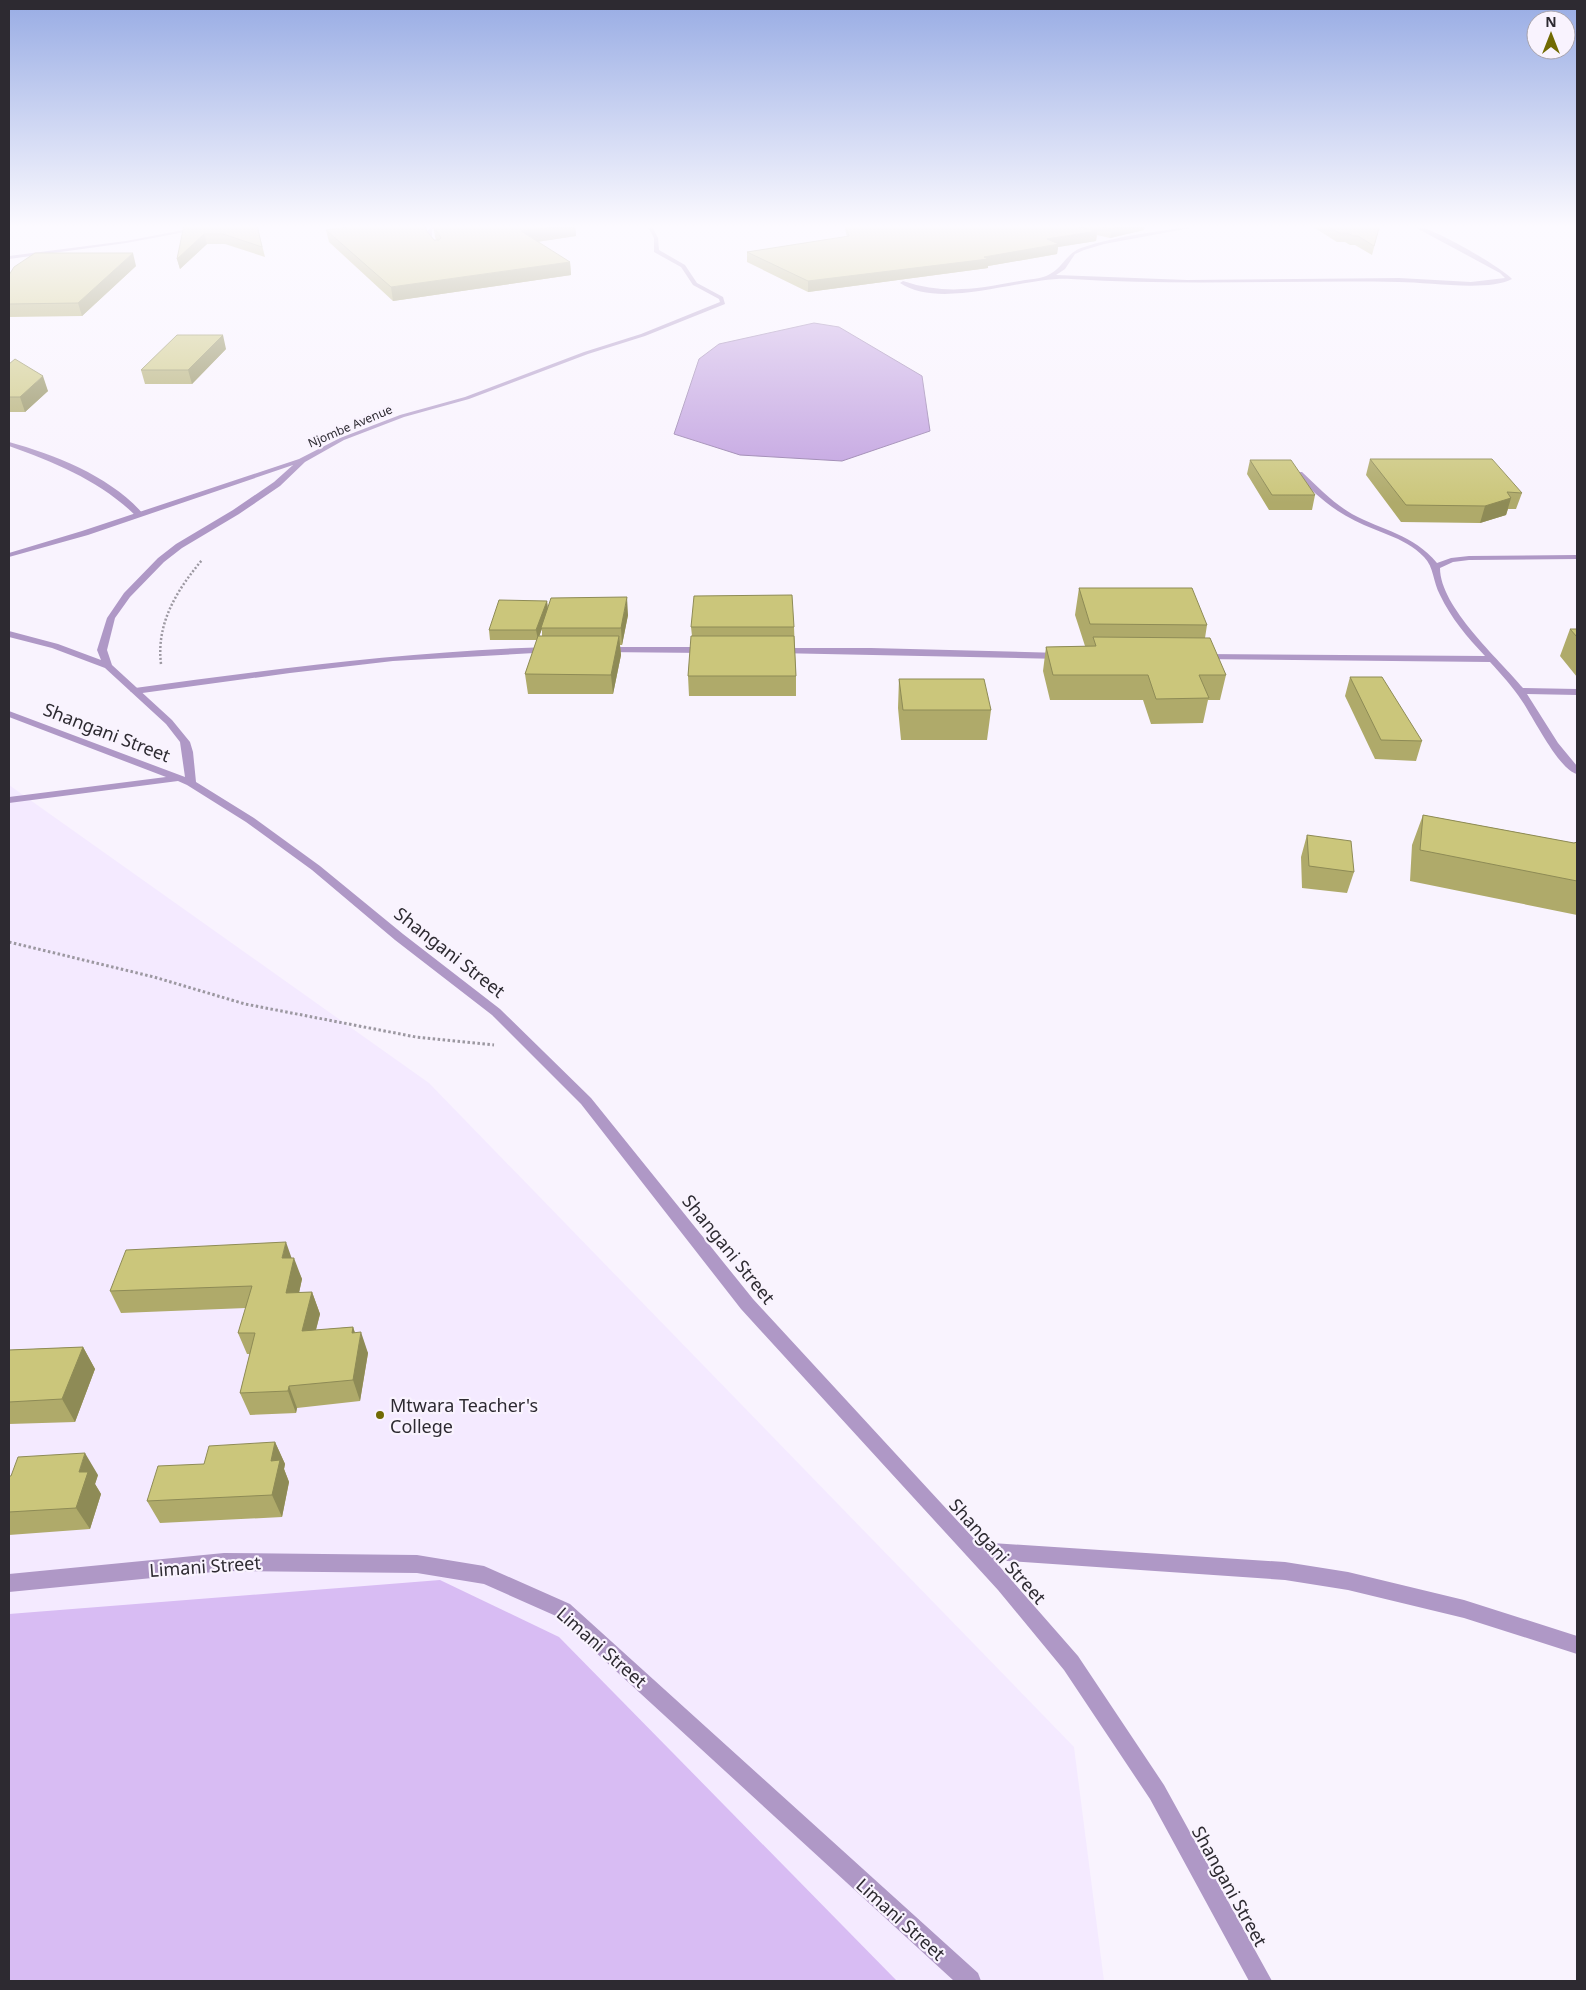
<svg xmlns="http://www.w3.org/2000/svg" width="1586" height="1990" font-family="'Noto Sans',sans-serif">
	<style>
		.built { fill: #f4eaff }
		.green { fill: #d8bcf3 }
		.water { fill: #c09fdf; stroke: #947cab }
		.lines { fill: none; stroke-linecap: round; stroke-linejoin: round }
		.path-far2 { stroke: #9c98a1; stroke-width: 1; stroke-dasharray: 1 1; stroke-linecap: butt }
		.path-far1 { stroke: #9c98a1; stroke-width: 2.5; stroke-dasharray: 2 2; stroke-linecap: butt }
		.path { stroke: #9c98a1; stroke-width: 3; stroke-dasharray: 2.5 2.5; stroke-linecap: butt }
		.lane { fill: #af98c6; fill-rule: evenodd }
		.street { fill: #af98c6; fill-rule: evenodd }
		.wall { fill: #afaa6a; fill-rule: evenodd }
		.shaded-wall { fill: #8e8b56 }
		.building { fill: #cbc67b; stroke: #8e8b56 }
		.poi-dot { fill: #716a03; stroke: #f9f3fe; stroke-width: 2 }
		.labels { text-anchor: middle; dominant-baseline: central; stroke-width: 4.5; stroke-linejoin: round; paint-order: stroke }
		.far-street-label { font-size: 12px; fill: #2d2a31; stroke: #f9f3fe }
		.near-street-label { font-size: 18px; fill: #2d2a31; stroke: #f9f3fe }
		.near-poi-label { font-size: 18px; fill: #2d2a31; stroke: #f9f3fe; text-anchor: start }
	</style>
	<rect width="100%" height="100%" fill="#f9f3fe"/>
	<path class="built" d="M9 785 429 1083 1074 1747 1104 1981H9Z"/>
	<path class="green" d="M440 1580 559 1637 897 1981H9V1614Z"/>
	<path class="water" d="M814 323 839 327 922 376 930 431 842 461 740 455 674 434 699 359 719 344Z"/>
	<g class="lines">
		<path class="path-far2" d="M1479 225 1480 227"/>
		<path class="path-far1" d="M161 664C156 623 177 590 202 560"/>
		<path class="path" d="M9 942 154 977 245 1004 416 1037 494 1045"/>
		<path class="lane" d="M432 225H437L432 230V237L440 248 437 250 428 237V230Z
			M9 442C56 455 112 477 144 515L137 517C101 481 56 463 9 446Z
			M1296 472H1302C1318 487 1333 503 1352 514 1383 531 1413 534 1437 563L1451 558 1469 556 1577 555V559L1469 560 1453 562 1440 568C1440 607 1499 659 1523 688L1577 689V695L1527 694 1558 743 1577 766V774C1559 770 1533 717 1522 701 1513 687 1501 674 1490 662L1198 659V655L1201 654 1485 656C1467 637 1451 618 1440 595 1433 582 1434 567 1424 557 1404 536 1374 532 1350 518 1330 508 1313 491 1296 476Z
			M549 647 552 648V652L393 661 290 673 135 694 130 691 135 688C273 669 410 651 549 647Z
			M604 647H706L711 650 706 653 601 652V648Z
			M779 648H871L1061 653 1066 656 1061 659 776 653V649Z"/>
		<path class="street" d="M647 225H651L658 238 659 250 685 265 697 283 723 297 725 304 645 336 588 354 469 399 404 417 344 440 305 462 280 486 239 514 182 548 164 562 130 597 115 618 107 650 112 665 172 720 190 742 193 752 196 782 254 818 320 866 403 934 500 1009 591 1098 753 1299 977 1542 1285 1562 1348 1572 1464 1600 1577 1636V1654L1464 1618 1348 1590 1285 1580 994 1560 1078 1656 1164 1785 1272 1981H1249L1150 1799 1064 1670 998 1590 741 1309 581 1104 492 1015 395 940 312 870 246 822 187 785 178 781 9 803V797L166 777 9 717V711L185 777 180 742 166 724 105 668 52 648 9 637V631L58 644 101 660 97 650 107 618 124 593 158 558 176 544 233 510 274 482 293 465 88 535 9 557V553L82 531 299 459 340 438 400 415 465 397 584 352 641 334 720 302 719 299 693 285 681 267 654 252V238Z
			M1198 225H1207L1104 244 1084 250 1075 254 1065 269 1056 275 1187 280 1399 278 1471 282 1505 278 1500 273 1411 225C1427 224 1500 266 1512 279 1488 292 1428 282 1399 282 1290 280 1181 286 1071 279 1023 276 942 311 900 283L903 281C945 295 977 289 1020 281 1029 279 1042 279 1050 274 1063 267 1067 253 1081 248 1118 235 1159 232 1198 225Z
			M199 227 201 229 126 243 9 259V256L126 241Z
			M224 1553 417 1555 484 1566 570 1604 978 1973 981 1981H954L556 1616 484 1584 417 1573 224 1571 9 1592V1574Z"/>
	</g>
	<path class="wall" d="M184 225H257L265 257 225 244H207L180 269 177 259Z
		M364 225H426L427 231 434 240H436L435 237 433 225H575L576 236 537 242 570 262 571 275 393 301 329 242 326 230Z
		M844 225H1145L1144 230 1110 238 1097 235 1096 241 1058 247 1057 254 988 266V268L808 292 747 262V252L847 237Z
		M1310 225H1380L1372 255 1355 245H1350L1345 242H1337Z
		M136 266 82 316 9 317V275Z
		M226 349 192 384H145L141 370Z
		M9 364 48 391 25 412H9Z
		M1370 459 1522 493 1516 509H1508L1506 515 1480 523 1401 522 1366 475Z
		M1250 460 1315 495 1312 510H1269L1247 474Z
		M1079 588 1207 625 1205 638 1226 675 1220 700H1208L1203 723 1151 724 1143 700H1050L1043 671 1046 647 1085 646 1075 615Z
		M547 601 548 609 628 615 622 645H620L621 655 613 694H528L525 674 537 640H490L489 630ZM542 629V636H539Z
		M691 627H794L796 676V696H689L688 676 692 636Z
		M1570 629H1577V677L1560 656Z
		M1350 677 1422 741 1416 761 1375 759 1345 696Z
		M899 679 991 710 987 740H901L898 708Z
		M1423 815 1574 843 1577 842V915L1410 881 1412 845Z
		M1307 835 1354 872 1347 893 1302 888 1301 857Z
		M292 1258 302 1279 299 1293 312 1292 320 1314 316 1330 353 1327 355 1333 368 1353 360 1401 297 1408 296 1413 250 1415 240 1393 250 1354H247L238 1333 246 1308 121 1313 110 1291Z
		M83 1347 95 1369 75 1422 9 1424V1350Z
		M275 1442 285 1464 284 1469 289 1482 282 1517 160 1523 147 1501 204 1464Z
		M98 1475 95 1484 101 1494 90 1529 9 1535V1476Z"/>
	<path class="shaded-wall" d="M569 225H575L576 236 522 244 521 231Z
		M1128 225H1145L1144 230 1110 238 1111 229Z
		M1097 231 1096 241 1058 247 1057 254 988 266V268L808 292V281L984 257 1047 239Z
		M204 234 207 244 180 269 177 259Z
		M133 253 136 266 82 316 78 303Z
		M570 262 571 275 393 301 391 287Z
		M223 335 226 349 192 384 188 370Z
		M43 376 48 391 25 412 20 397Z
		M1511 498 1506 515 1480 523 1485 506Z
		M627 597 628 615 622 645 621 628Z
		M547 601 548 611 538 640 536 630Z
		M619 636 621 655 613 694 611 675Z
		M286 1242 293 1262 294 1258 302 1279 294 1315 286 1293 282 1258Z
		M312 1292 320 1314 310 1352 302 1331Z
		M353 1327 359 1345 361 1332 368 1353 360 1401 353 1380 352 1333Z
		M83 1347 95 1369 75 1422 62 1399Z
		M289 1386 297 1408 296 1413 288 1391Z
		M275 1442 285 1464 284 1469 289 1482 282 1517 272 1495 271 1461Z
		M85 1453 98 1475 95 1484 101 1494 90 1529 76 1508 79 1472Z"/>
	<path class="building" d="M184 225H257L262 247 223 234H204L177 259Z
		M364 225H425L426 230 434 240H439L441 238 433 225H569L521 231 570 262 391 287 326 230Z
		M846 225H1068L1097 231 1047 239 1059 244 984 257 988 259 808 281 747 252 849 236Z
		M1094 225H1128L1111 229Z
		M1326 225H1380L1374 246 1358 236H1353L1348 233H1339Z
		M35 253H133L78 303 9 304V275L14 267Z
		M177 335H223L188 370H141Z
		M15 359 43 376 20 397H9V364Z
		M1370 459H1492L1522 493 1507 492 1511 498 1485 506 1406 505Z
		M1250 460H1291L1315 495H1272Z
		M1079 588H1192L1207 625 1090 624Z
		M792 595 794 627H691L694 596Z
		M627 597 621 628H541L551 598Z
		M499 600 547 601 536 630H489Z
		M1570 629H1577V637Z
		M538 636H619L611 675 525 674Z
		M691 636H794L796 676H688Z
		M1093 637 1210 638 1226 675H1199L1209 698 1156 699 1148 675H1053L1046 647 1096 646Z
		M1350 677H1382L1422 741 1381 740Z
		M899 679H984L991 710H903Z
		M1423 815 1574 843 1577 842V881L1420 850Z
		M1307 835 1351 841 1354 872 1309 866Z
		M286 1242 282 1258H294L286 1293 312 1292 302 1331 353 1327 352 1333 361 1332 353 1380 289 1386 288 1391 240 1393 255 1333H238L252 1286 110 1291 126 1250Z
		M83 1347 62 1399 9 1402V1350Z
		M275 1442 271 1461 280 1460 272 1495 147 1501 158 1466 204 1464 209 1446Z
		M85 1453 79 1472H88L76 1508 9 1512V1476H11L18 1457Z"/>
	<linearGradient id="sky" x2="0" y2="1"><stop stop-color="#98ace4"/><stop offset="0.45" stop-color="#fcfaff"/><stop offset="1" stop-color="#fcfaff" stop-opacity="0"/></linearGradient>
	<rect width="1586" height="503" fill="url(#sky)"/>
	<circle class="poi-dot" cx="380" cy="1415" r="5"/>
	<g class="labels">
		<g class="far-street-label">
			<text transform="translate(350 426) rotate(-23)">Njombe Avenue</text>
		</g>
		<g class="near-street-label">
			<text transform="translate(107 732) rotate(21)">Shangani Street</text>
			<text transform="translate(450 952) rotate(38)">Shangani Street</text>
			<text transform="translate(729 1249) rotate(51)">Shangani Street</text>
			<text transform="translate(998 1551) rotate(48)">Shangani Street</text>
			<text transform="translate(205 1566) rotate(-4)">Limani Street</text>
			<text transform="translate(602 1647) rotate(41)">Limani Street</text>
			<text transform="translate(1230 1886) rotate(61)">Shangani Street</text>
			<text transform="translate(901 1919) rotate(42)">Limani Street</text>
		</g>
		<g class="near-poi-label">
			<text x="390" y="1405">Mtwara Teacher's<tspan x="390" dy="21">College</tspan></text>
		</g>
	</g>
	<rect width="1586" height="1990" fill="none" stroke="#2d2a31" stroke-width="20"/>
	<g transform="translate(1551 35)"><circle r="24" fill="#f9f3fe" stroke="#a7a3ac"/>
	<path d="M0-4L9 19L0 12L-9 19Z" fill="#716a03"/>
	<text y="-8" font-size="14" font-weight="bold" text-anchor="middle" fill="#2d2a31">N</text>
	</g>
</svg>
